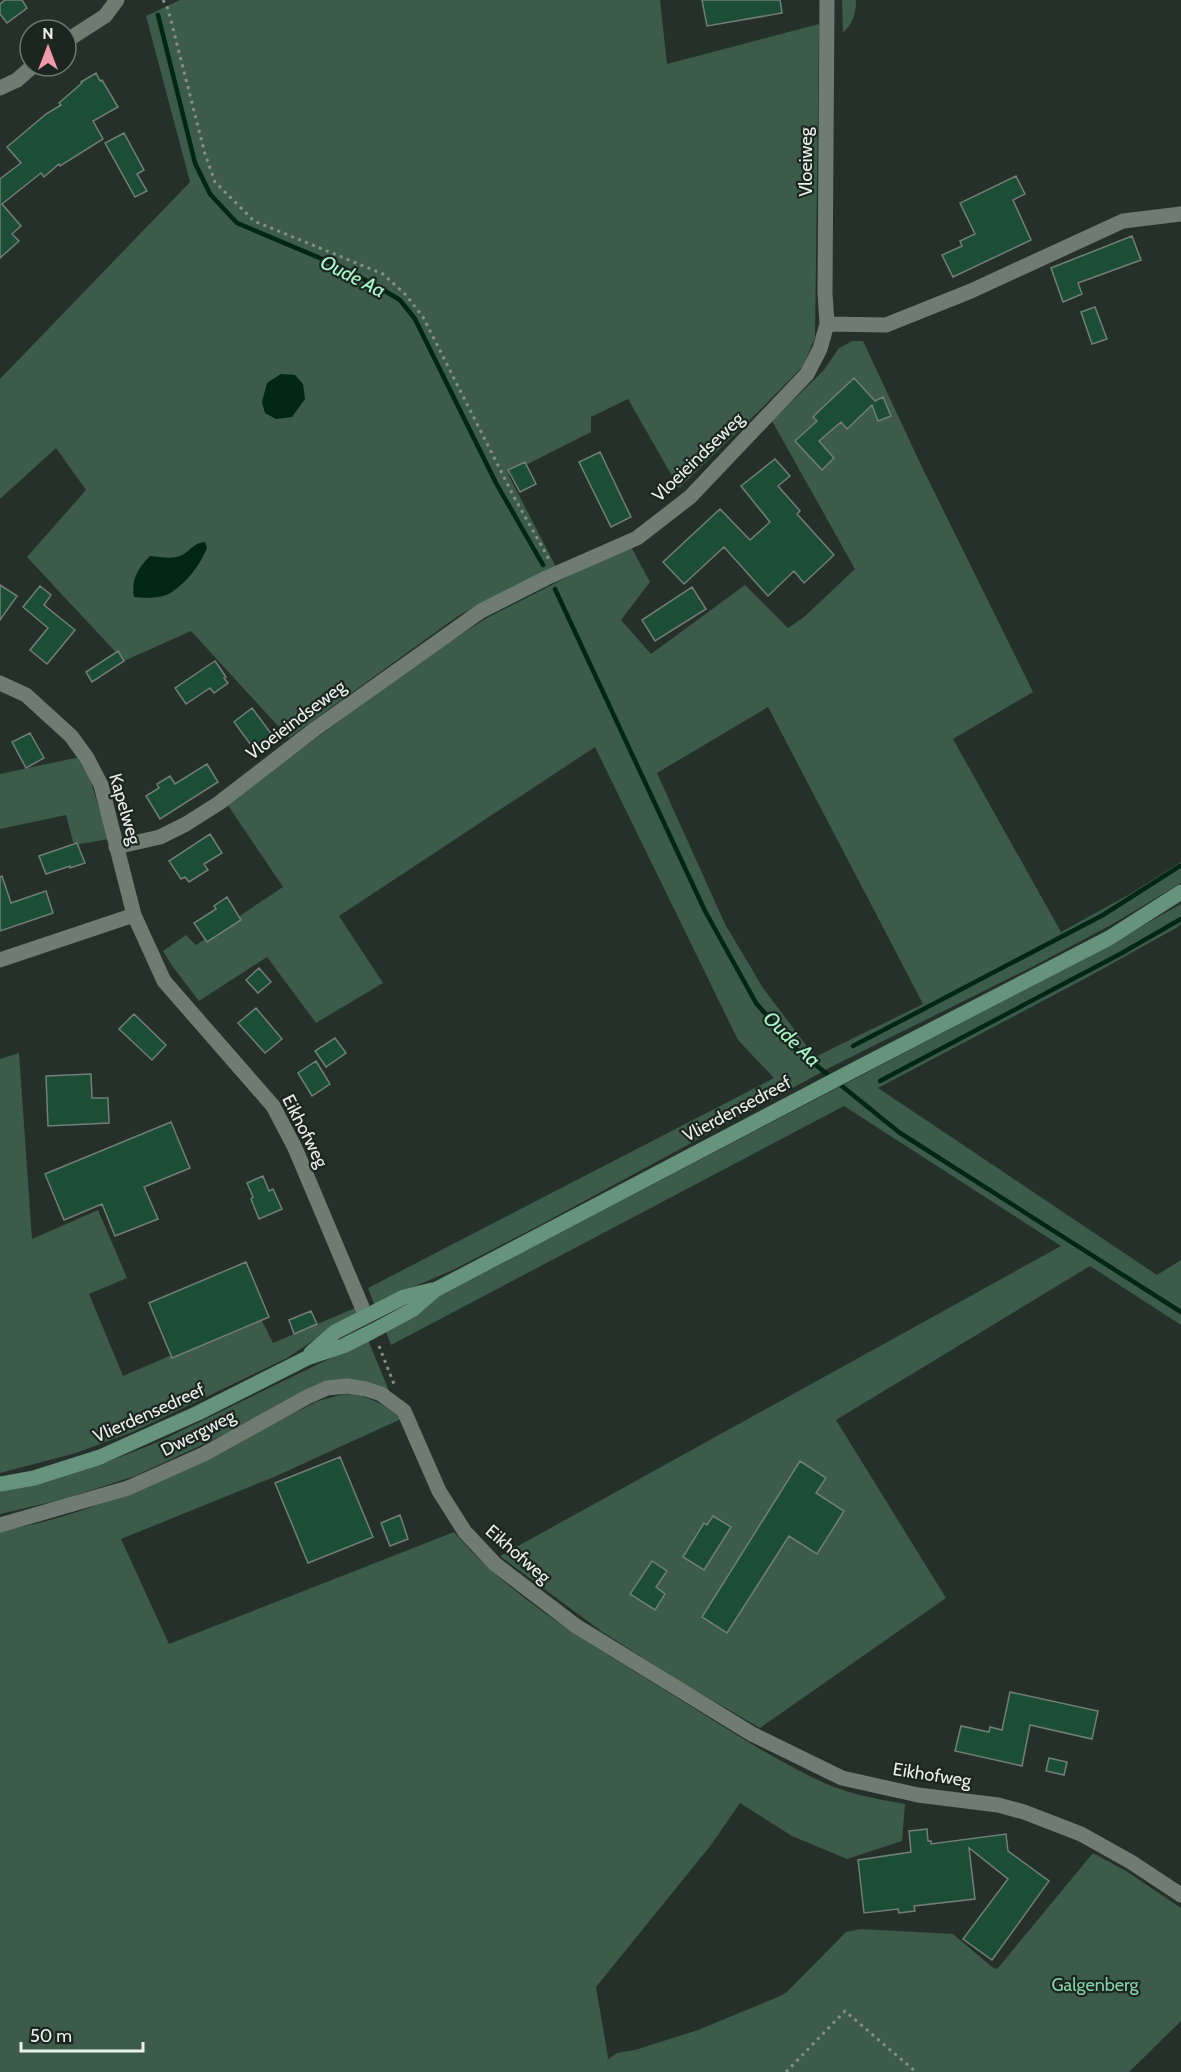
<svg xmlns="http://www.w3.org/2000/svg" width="1181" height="2072" font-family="Cabin,sans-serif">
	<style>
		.green { fill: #3c5b49; fill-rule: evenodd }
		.water { fill: #002614 }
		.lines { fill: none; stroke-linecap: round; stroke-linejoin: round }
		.stream { stroke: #002614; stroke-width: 4.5 }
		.building { fill: #1c4e35; stroke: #727e77; stroke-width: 1.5 }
		.path { stroke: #868e89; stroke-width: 3; stroke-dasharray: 3 4.5; stroke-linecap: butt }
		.minor { stroke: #707b74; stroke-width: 15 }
		.tertiary { stroke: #707b74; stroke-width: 15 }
		.secondary { stroke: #65937b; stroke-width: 15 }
		.labels { text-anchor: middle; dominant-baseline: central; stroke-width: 4.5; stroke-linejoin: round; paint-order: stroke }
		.street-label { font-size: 18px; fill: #eaf0ec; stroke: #1c2620 }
		.park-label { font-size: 18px; fill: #86d3a7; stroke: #1c2620 }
		.water-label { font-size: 20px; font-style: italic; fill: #a9f7ca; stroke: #1c2620 }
	</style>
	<rect width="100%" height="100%" fill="#26302a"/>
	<path class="green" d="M180 0H660L667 64 819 24 815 338 803 366 761 409 679 488 628 399 591 417V432L508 474 556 567 502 592 458 616 289 738 191 631 124 661 27 557 86 490 56 448 0 499V379L190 182 146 16Z
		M842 0H856C856 15 853 23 843 33Z
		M852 341H863L921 465 1033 692 953 739 1061 932 1130 894 1181 862V883L1111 925 1032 967 833 1066 540 1225 455 1269 397 1294 375 1306 368 1288 774 1078 738 1040 595 747 339 916 383 983 316 1023 267 957 199 1001 173 967 163 951 186 935 196 945 283 887 227 804 427 656 487 618 630 545 650 582 621 620 651 654 745 585 788 628 804 617 855 569 772 421 824 370 839 348ZM768 707 923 1004 815 1057 763 988 725 924 657 773Z
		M75 758H79L86 767 109 839 74 845 66 815 0 829V774Z
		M1181 904V924L1176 928 1088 977 878 1088 1157 1275 1181 1260V1325L1090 1266 836 1420 946 1598 760 1728 681 1682 601 1631 500 1556 1061 1246 844 1106 391 1345 385 1330 436 1298 1080 961Z
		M19 1053 32 1239 98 1210 127 1278 89 1294 123 1376 260 1317 273 1343 355 1308 358 1315 335 1326 287 1358 135 1431 76 1453 0 1473V1059Z
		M368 1340 392 1398 346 1382 234 1430 135 1476 64 1499 0 1514V1491L107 1462 158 1442Z
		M344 1394C368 1395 383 1403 401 1419L274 1477 121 1539 169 1644 454 1532C512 1600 593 1645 668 1692 718 1723 769 1757 822 1782 848 1794 877 1799 905 1804L902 1841 847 1859 792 1836 740 1803 711 1845 596 1987 608 2057 607 2060 617 2053 635 2050 698 2030 780 1996 787 1992 846 1932 861 1929 953 1934 992 1967 997 1969 1093 1853 1126 1871 1181 1908V2021L1129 2072H0V1531C114 1512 215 1452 318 1401Z"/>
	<path class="water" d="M281 374 295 375 303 384 305 399 292 417 276 419 265 413 262 402 267 383Z
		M205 542 207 548C200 565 187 582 172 592 162 599 146 598 134 597 131 580 138 568 150 556 161 557 175 560 184 554 193 548 194 543 205 542Z"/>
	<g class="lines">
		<path class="stream" d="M158 15 195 163 210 194 237 223 341 267 380 288 400 300 415 319 496 483 543 565
			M555 589 705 911 756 1003 796 1049 900 1133 1181 1312
			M853 1046 1103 915 1180 866
			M880 1081 1122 953 1181 919"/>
	</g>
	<path class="building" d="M5 0H22L27 8 7 23 0 14V4Z
		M702 0H780L782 13 707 26Z
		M96 73 100 81 102 80 118 107 93 121 103 139 60 166 59 164 44 177 41 173 2 204 21 226 12 234 19 241 0 258V179L21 163 7 147 46 114 61 105 59 103 82 83 81 82Z
		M124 133 144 170 137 174 147 191 135 197 105 143Z
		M1016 176 1025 194 1013 200 1031 240 953 277 942 255 962 246 960 241 975 234 960 203Z
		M1132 236 1141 260 1078 283 1082 294 1063 302 1051 268Z
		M1095 307 1107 339 1092 344 1081 312Z
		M854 378 875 401 883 397 891 416 878 421 872 405 847 429 841 422 819 441 834 458 822 470 795 441 817 421 813 417 820 410Z
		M600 452 631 517 611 527 579 462Z
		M775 459 790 476 778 486 800 511 797 514 834 555 804 583 794 571 768 596 724 547 684 584 663 562 720 509 750 540 770 522 741 486Z
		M525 462 536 484 520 492 508 470Z
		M0 585 17 596 0 620Z
		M40 586 51 595 44 605 75 630 47 664 30 650 48 628 23 607Z
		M692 587 706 609 655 641 642 620Z
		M118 651 124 661 92 682 86 672Z
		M215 661 226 677 224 678 228 683 214 693 210 688 186 704 175 688Z
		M252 708 276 740 257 753 234 722Z
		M30 733 44 758 26 768 12 742Z
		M207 764 218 782 160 819 146 796 159 788 157 784 170 776 175 784Z
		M210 834 222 853 204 864 208 870 189 882 185 877 181 879 169 861Z
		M77 843 85 863 70 868V866L46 874 39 856Z
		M2 876 11 903 46 891 53 913 0 931V877Z
		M227 897 241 920 207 942 194 923 216 909 214 906Z
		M259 968 271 982 258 993 246 980Z
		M256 1008 282 1039 265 1053 238 1023Z
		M134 1014 166 1045 152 1060 119 1029Z
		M335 1038 346 1053 326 1067 315 1051Z
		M316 1061 330 1084 312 1096 298 1073Z
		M91 1074 92 1098H108L109 1123 48 1126 46 1076Z
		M171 1122 190 1168 144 1187 158 1219 115 1236 102 1204 64 1220 45 1174Z
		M263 1176 269 1191 273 1189 282 1209 259 1219 251 1199 253 1197 247 1183Z
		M246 1262 269 1317 172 1358 149 1303Z
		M311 1311 317 1324 294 1334 289 1320Z
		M340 1457 373 1537 308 1563 275 1483Z
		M800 1461 826 1478 816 1493 844 1511 817 1554 789 1536 727 1633 702 1617Z
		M400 1515 408 1539 390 1546 381 1523Z
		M713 1516 731 1527 704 1570 683 1557 704 1523 707 1525Z
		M652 1561 667 1571 656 1587 665 1594 655 1610 630 1594Z
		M1010 1692 1098 1711 1092 1739 1030 1725 1022 1766 955 1751 961 1726 989 1732 990 1727 1002 1730Z
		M1049 1758 1067 1762 1064 1775 1046 1771Z
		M927 1829 928 1841H931V1844L1006 1834 1008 1851 1049 1881 992 1960 963 1939 1008 1879 969 1848 975 1899 914 1906 915 1911 899 1913 898 1909 864 1913 858 1860 911 1852 909 1831Z"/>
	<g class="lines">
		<path class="path" d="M163 0 168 9 205 154 215 182 254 221 383 274 406 295 423 317 514 497 550 561
			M379 1346 394 1384
			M786 2072 845 2011 916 2072"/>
		<path class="minor" d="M827 324 886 325 971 291 1123 221 1181 214
			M0 683 26 695 71 736 87 758 101 785 134 915 164 981 273 1106 295 1148 362 1307
			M116 847 160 837 186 824 219 803 315 729 481 611 546 578 637 538 690 497 807 374 820 349 827 324 825 293 827 0
			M0 960 134 915
			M0 1525 128 1488 204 1454 307 1397 327 1388 347 1386 366 1389 381 1394 404 1411 439 1491 465 1532 495 1564 576 1626 752 1734 842 1778 918 1795 998 1805 1024 1812 1081 1834 1131 1862 1181 1895"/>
		<path class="tertiary" d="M66 41 105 16 117 0
			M0 88 17 80 33 66"/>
		<path class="secondary" d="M311 1353 335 1332 404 1297 432 1290
			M0 1484 34 1478 100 1457 198 1413 307 1358 343 1346 373 1331 412 1310 435 1290 856 1069 1109 938 1181 892"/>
	</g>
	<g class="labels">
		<g class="street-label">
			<text transform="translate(806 162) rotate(-90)">Vloeiweg</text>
			<text transform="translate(698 457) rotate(-44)">Vloeieindseweg</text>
			<text transform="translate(296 720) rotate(-37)">Vloeieindseweg</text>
			<text transform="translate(125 809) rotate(74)">Kapelweg</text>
			<text transform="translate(737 1109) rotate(-28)">Vlierdensedreef</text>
			<text transform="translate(305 1131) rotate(63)">Eikhofweg</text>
			<text transform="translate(149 1413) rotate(-24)">Vlierdensedreef</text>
			<text transform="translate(198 1433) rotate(-27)">Dwergweg</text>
			<text transform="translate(518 1554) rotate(41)">Eikhofweg</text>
			<text transform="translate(932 1775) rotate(9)">Eikhofweg</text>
		</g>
		<g class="park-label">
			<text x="1095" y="1985">Galgenberg</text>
		</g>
		<g class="water-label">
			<text transform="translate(353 276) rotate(27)">Oude Aa</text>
			<text transform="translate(792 1039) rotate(44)">Oude Aa</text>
		</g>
	</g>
	<g transform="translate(48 48)"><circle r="28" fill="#1c2620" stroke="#6e7772" stroke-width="1.5"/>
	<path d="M0-4.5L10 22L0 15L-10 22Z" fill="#f39aaa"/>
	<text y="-9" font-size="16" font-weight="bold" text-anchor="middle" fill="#eaf0ec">N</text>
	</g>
	<path d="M21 2042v9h122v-9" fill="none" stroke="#eaf0ec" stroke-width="3"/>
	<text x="30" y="2042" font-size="18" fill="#eaf0ec" stroke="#1c2620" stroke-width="4.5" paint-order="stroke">50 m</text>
</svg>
